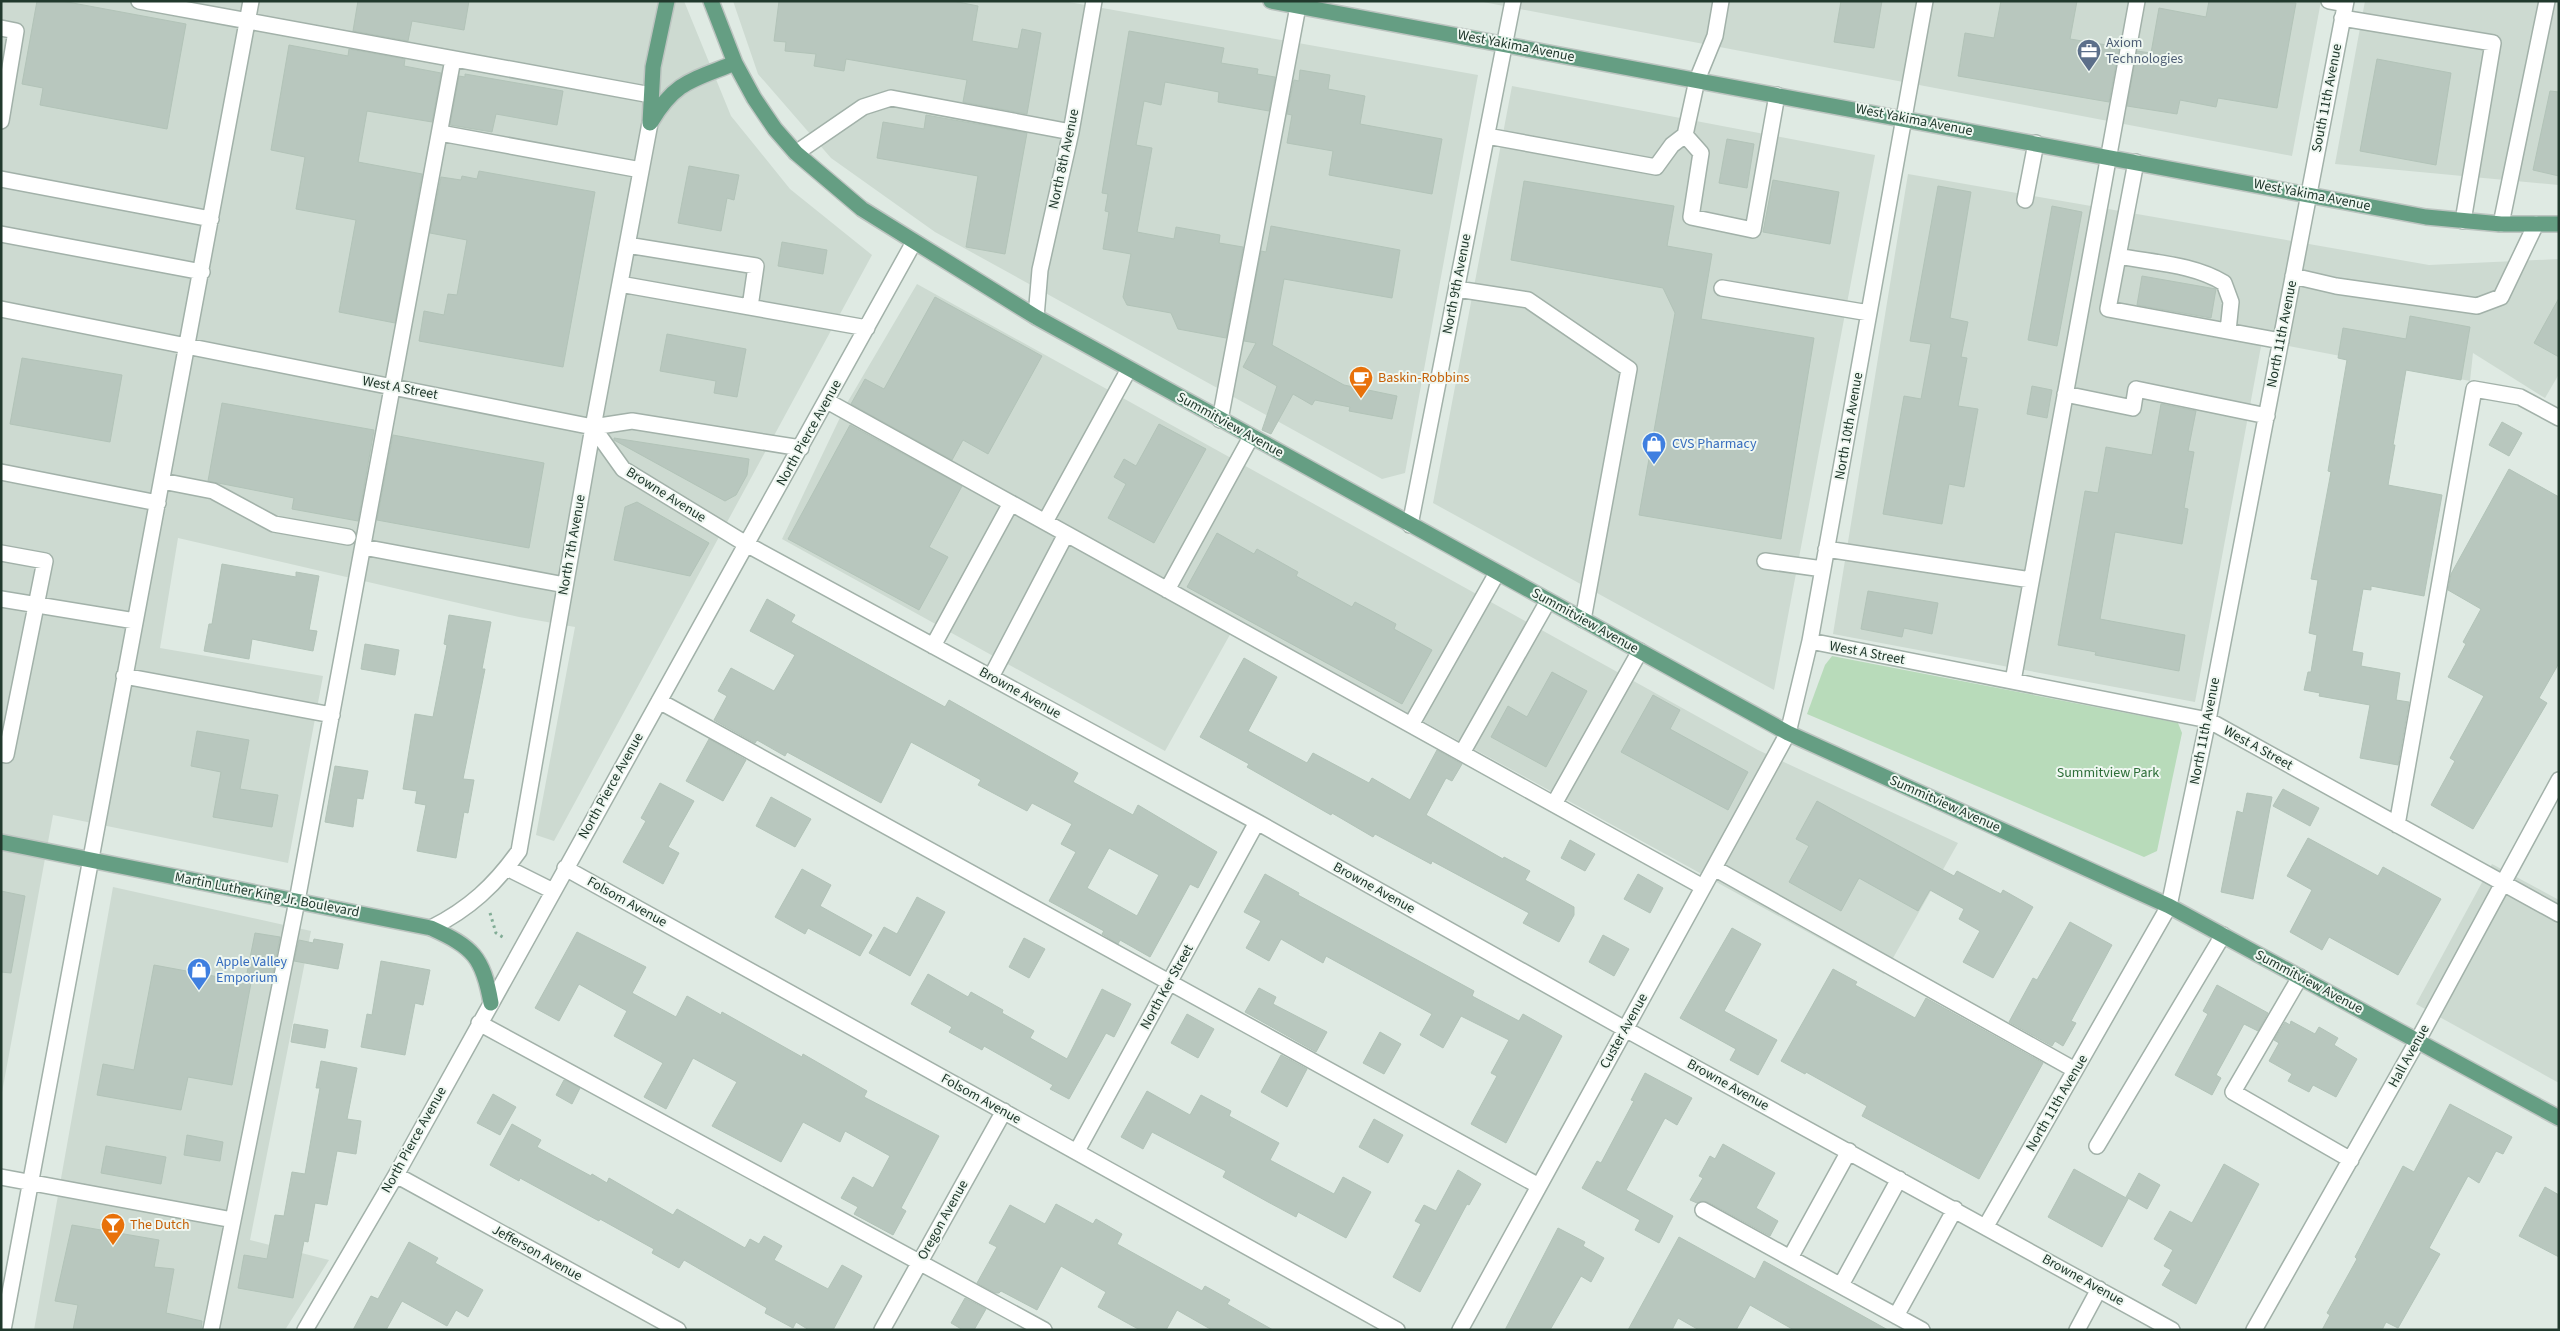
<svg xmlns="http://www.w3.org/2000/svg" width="2560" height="1331" font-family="'Source Sans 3',sans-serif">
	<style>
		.built { fill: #cddad1 }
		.green { fill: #b8dbba }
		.building { fill: #b8c7be; stroke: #b2c3b8; fill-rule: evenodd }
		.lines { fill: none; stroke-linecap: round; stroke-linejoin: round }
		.minor-casing { stroke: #a2b1a9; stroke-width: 18 }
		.major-casing { stroke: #bcc4c0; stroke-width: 18 }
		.path { stroke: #81ac95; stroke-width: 3; stroke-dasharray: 2.5 4; stroke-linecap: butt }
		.minor { stroke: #fff; stroke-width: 15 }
		.major { stroke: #659e83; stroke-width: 15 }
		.labels { text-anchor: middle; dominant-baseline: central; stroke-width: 4; stroke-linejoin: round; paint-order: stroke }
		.service-label { font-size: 14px; fill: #4e5e75; stroke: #eff7f1; text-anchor: start }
		.street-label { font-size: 14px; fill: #21392d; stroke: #eff7f1 }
		.food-label { font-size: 14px; fill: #c56008; stroke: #eff7f1; text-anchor: start }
		.shop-label { font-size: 14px; fill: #366cbe; stroke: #eff7f1; text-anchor: start }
		.park-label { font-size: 14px; fill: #2d6e38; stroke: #eff7f1 }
	</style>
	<rect width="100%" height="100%" fill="#dfeae3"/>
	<path class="built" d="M1 1H684L731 116 790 189 872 255 554 841 536 835 575 627 519 617 178 538 160 648 323 676 288 863 53 815 1 1098Z
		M733 1H1063L1478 75 1405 473 1382 479 935 232 831 158 758 74Z
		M1478 1H2321L2292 156Z
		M2365 1H2559V185L2335 164Z
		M1512 86 1875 155 1774 690 1433 503Z
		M1908 174 2429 265 2559 259V374L2545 398 2473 353 2470 381 2262 341 2195 702 1833 634Z
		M917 284 1758 750 1958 843 1884 974 1184 590 1178 601 1232 631 1165 751 782 539 847 403Z
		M2492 864 2559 900V1083L2416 1004Z
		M113 887 311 931 250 1240 329 1260 285 1330H34Z"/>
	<path class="green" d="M1832 656 2178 723 2182 733 2157 851 2144 857 1807 714 1825 665Z"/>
	<path class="building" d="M37 1H62L186 24 167 129 40 105 43 88 22 84Z
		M358 1H469L464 30 412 21 408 41 353 31Z
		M779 1H953L978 6 972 41 1018 49 1022 29 1041 33 1027 114 963 102 967 80 846 59 844 71 814 66 816 54 785 51 786 42 774 41Z
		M1841 1H1882L1874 48 1834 42Z
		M2001 1H2077L2070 39 2119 47 2109 102 1958 76 1965 33 1994 38Z
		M2209 1 2296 3 2277 108 2218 98 2216 107 2180 100 2177 114 2127 106 2137 51 2151 53 2159 8 2206 17Z
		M1129 31 1224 48 1221 63 1258 69 1257 74 1275 77 1269 111 1218 102 1219 92 1165 82 1161 105 1144 101 1136 145 1152 148 1137 232 1174 239 1176 227 1220 235 1219 243 1243 247 1226 338 1178 329 1171 313 1127 305 1123 297 1131 254 1103 249 1109 212 1105 211 1108 194 1102 193Z
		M289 45 348 56 349 49 405 59 404 66 441 73 432 122 367 111 358 162 422 174 395 323 339 312 356 220 296 209 305 157 271 150Z
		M2377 59 2451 73 2436 165 2360 151Z
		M1300 70 1330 75 1328 89 1365 96 1360 124 1442 139 1432 194 1329 175 1333 151 1287 143 1292 115 1287 114 1294 80 1299 81Z
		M465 74 563 91 557 125 496 114 492 132 450 125 459 76 465 77Z
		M2550 91 2559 92V176L2533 170Z
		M926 115 1027 133 1005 254 966 247 978 176 877 158 883 122 924 129Z
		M1727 139 1754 144 1747 188 1719 183Z
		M689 166 739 175 734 200 727 198 721 231 678 223Z
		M479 171 595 192 563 367 419 341 424 311 444 315 448 294 457 295 467 240 430 233 441 177 461 180 462 176 477 179Z
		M1773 180 1839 192 1830 244 1763 232Z
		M1524 181 1674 206 1667 246 1712 254 1701 319 1814 338 1781 539 1639 515 1675 313 1663 288 1511 260Z
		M1938 186 1971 192 1950 318 1968 322 1961 357 1967 358 1958 406 1978 409 1964 487 1949 484 1942 524 1883 514 1904 396 1921 399 1931 344 1910 341Z
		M2052 206 2082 212 2057 346 2028 340Z
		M1271 226 1400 250 1392 298 1284 279 1272 345 1344 385 1397 396 1392 419 1349 411 1350 407 1315 400 1312 405 1293 394 1271 434 1262 430 1277 386 1243 367 1256 343 1244 341 1261 251 1266 252Z
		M782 242 827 250 823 274 778 266Z
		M2142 276 2216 289 2211 318 2137 305Z
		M935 297 1042 356 988 454 963 440 952 460 851 404 865 379 884 389Z
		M2559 298V357L2534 343Z
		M2410 316 2470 327 2461 380 2406 370 2393 445H2395L2388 485 2442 495 2424 596 2371 586V590L2363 589 2352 651 2363 653 2361 666 2400 673 2396 700 2409 702 2398 765 2360 758 2370 705 2319 696 2320 693 2304 690 2308 672H2311L2317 635 2309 633 2318 580 2311 579 2331 472 2328 471 2347 360 2338 358 2343 328 2406 339Z
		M667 334 746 349 737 397 714 393 716 381 660 371Z
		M22 358 122 375 110 442 10 424Z
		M2032 386 2052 390 2047 418 2027 414Z
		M222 403 374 430 358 521 292 509 294 498 208 481Z
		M2161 404 2196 411 2188 451 2194 452 2184 508 2188 509 2182 544 2115 532 2100 619 2185 635 2179 671 2095 655 2096 652 2058 645 2085 491 2098 493 2106 447 2152 455Z
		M2502 422 2522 433 2509 456 2489 445Z
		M1159 424 1206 449 1154 543 1108 518 1126 484 1114 477 1124 459 1136 466Z
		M850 425 962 486 929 547 948 557 919 610 788 539Z
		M393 435 544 463 529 548 377 520Z
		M614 438 749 459 747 475 736 495 725 501 614 440Z
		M2509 469 2559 497V663L2539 698 2547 703 2473 829 2431 805 2455 761 2450 758 2484 696 2448 677 2466 644 2463 642 2481 609 2448 590 2451 574Z
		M637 502 709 543 690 576 614 560 625 507Z
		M1217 533 1254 554 1257 549 1298 572 1296 576 1352 607 1355 602 1396 624 1394 629 1432 650 1402 704 1187 587Z
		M222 564 296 577V572L319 576 309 630 317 631 313 651 252 639 249 659 204 651 209 624H212Z
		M1868 591 1938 603 1932 634 1904 628 1902 637 1861 629Z
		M767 599 795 615 791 622 945 707 949 700 1078 773 1073 782 1133 815 1138 805 1217 852 1198 888 1190 884 1150 957 1120 940 1118 944 1102 934 1104 931 1049 901 1076 852 1061 844 1072 824 1032 803 1027 811 978 785 981 780 911 742 881 803 787 752 785 756 757 740 755 743 714 720 727 696 718 691 731 668 774 691 795 655 750 631ZM1109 848 1159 875 1137 916 1087 888Z
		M449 615 491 622 482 669H485L463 779 474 780 468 813 464 812 456 858 417 851 426 805 415 803 417 791 403 789 415 714 433 717 447 645 444 644Z
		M365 644 399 650 395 675 361 669Z
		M1244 658 1277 677 1248 731 1307 763 1313 753 1369 783 1372 778 1410 800 1437 750 1462 764 1452 781 1446 778 1426 815 1503 859 1504 857 1530 871 1525 880 1574 907V915L1559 942 1523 923 1529 913 1432 861 1431 864 1375 834 1373 837 1332 813 1331 815 1247 767 1249 764 1200 737Z
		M1552 672 1587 691 1546 767 1491 737 1508 706 1527 717Z
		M1653 695 1680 710 1670 729 1748 772 1728 810 1621 752Z
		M197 731 249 740 240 789 278 795 272 827 213 817 221 772 191 766Z
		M709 739 746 760 723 801 686 781Z
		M335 766 368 771 363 799 357 798 353 827 325 822Z
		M660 783 694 801 668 847 679 853 663 884 623 862 646 821 641 818Z
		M2283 789 2319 808 2310 826 2273 806Z
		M2247 793 2272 797 2253 899 2221 892 2237 811 2243 813Z
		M771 797 811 819 795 847 756 826Z
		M1817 801 1954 876 1957 871 2001 894 2003 890 2033 907 1993 978 1963 962 1980 931 1959 919 1964 909 1930 890 1918 911 1859 878 1841 911 1789 882 1809 846 1796 839Z
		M2308 838 2378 876 2383 867 2441 899 2398 975 2329 937 2322 950 2290 932 2312 890 2287 876Z
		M1570 840 1595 854 1585 871 1561 858Z
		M802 869 831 885 820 906 872 935 860 956 808 928 805 934 775 917Z
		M1265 874 1299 893 1298 895 1474 991 1472 996 1519 1021 1523 1014 1562 1036 1506 1143 1471 1124 1497 1076 1491 1073 1509 1040 1461 1016 1443 1048 1420 1035 1432 1014 1326 956 1323 963 1281 939 1269 961 1246 948 1261 921 1244 912Z
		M1638 874 1663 888 1650 913 1624 899Z
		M1 891 25 896 11 973 1 972Z
		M917 897 945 912 910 976 869 953 884 927 897 934Z
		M2070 922 2112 945 2071 1021 2076 1023 2063 1046 2055 1041 2052 1046 2009 1022 2033 978 2037 980Z
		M1732 928 1761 944 1724 1011 1777 1040 1758 1075 1730 1060 1736 1049 1680 1018Z
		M577 932 646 967 632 993 676 1017 687 996 721 1015 722 1012 802 1057 803 1054 829 1069 867 1091 864 1097 939 1136 901 1208 906 1211 893 1235 854 1214 858 1207 841 1198 853 1177 873 1188 890 1156 845 1131 840 1142 803 1122 781 1162 712 1126 737 1082 693 1058 666 1109 644 1097 663 1063 614 1036 627 1011 579 984 559 1021 535 1008Z
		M255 933 280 937 271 983 246 978Z
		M1603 935 1629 949 1614 976 1589 962Z
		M1024 938 1045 949 1029 978 1009 967Z
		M314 939 343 944 338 969 294 961 299 940 313 943Z
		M381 961 430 970 423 1005 415 1003 405 1055 361 1047 367 1014 372 1015Z
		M154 965 251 983 232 1085 188 1077 181 1110 97 1095 103 1064 134 1070Z
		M1833 969 1857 982 1855 985 1915 1018 1926 998 2043 1063 1979 1179 1862 1116 1867 1106 1806 1072 1805 1074 1781 1061Z
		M928 974 968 997 971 992 1003 1010 1002 1013 1034 1031 1030 1038 1067 1059 1102 989 1131 1004 1114 1037 1106 1033 1069 1099 1050 1089 1053 1085 984 1046 982 1050 949 1032 952 1027 911 1004Z
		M2217 985 2268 1013 2258 1031 2244 1024 2216 1075 2221 1078 2212 1095 2175 1075 2208 1014 2203 1011Z
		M1259 988 1276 997 1273 1004 1327 1032 1316 1052 1245 1012Z
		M1187 1014 1214 1029 1198 1058 1171 1043Z
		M2291 1021 2315 1034 2319 1027 2338 1038 2334 1045 2357 1059 2336 1097 2313 1085 2309 1092 2288 1081 2292 1074 2269 1061 2279 1043 2274 1040 2285 1022 2290 1025Z
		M294 1024 328 1030 325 1048 291 1042Z
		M1380 1032 1401 1044 1384 1074 1363 1063Z
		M1281 1055 1307 1069 1287 1107 1261 1092Z
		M321 1061 357 1068 347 1119 361 1121 356 1154 337 1151 327 1205 315 1203 308 1242 304 1241 293 1298 238 1288 244 1255 267 1259 275 1215 284 1216 292 1172 305 1174 320 1088H316Z
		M1645 1073 1692 1098 1677 1125 1665 1118 1626 1190 1673 1216 1659 1243 1635 1230 1640 1220 1582 1188 1597 1161 1601 1163 1634 1101 1631 1100Z
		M564 1080 580 1088 572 1104 556 1095Z
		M1147 1091 1190 1115 1201 1095 1231 1111 1229 1116 1279 1143 1270 1160 1334 1194 1343 1177 1371 1192 1346 1238 1298 1212 1296 1217 1268 1202 1223 1177 1226 1171 1152 1132 1143 1149 1121 1137Z
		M493 1094 516 1107 500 1135 477 1123Z
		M2450 1104 2512 1137 2503 1154 2496 1151 2479 1183 2468 1176 2429 1248 2440 1254 2398 1328 2386 1322 2382 1330H2322L2330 1315 2327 1313 2357 1259 2355 1257 2403 1166 2414 1172Z
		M1374 1119 1403 1135 1388 1163 1359 1147Z
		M512 1124 541 1140 537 1147 591 1176 592 1174 607 1183 609 1178 673 1215 677 1209 745 1248 750 1239 759 1244 764 1236 782 1246 774 1260 828 1289 842 1265 862 1276 833 1330H809L796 1322 793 1328 765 1313 767 1308 684 1260 679 1268 652 1253 654 1249 600 1219 599 1221 520 1178 519 1181 490 1165Z
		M187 1135 223 1142 220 1161 184 1155Z
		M1723 1144 1775 1173 1756 1208 1778 1221 1770 1236 1708 1202 1702 1201 1697 1203 1690 1200 1703 1178 1699 1176 1710 1156 1715 1159Z
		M106 1146 166 1157 161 1184 101 1173Z
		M2224 1164 2259 1184 2196 1304 2162 1285 2171 1270 2164 1266 2173 1250 2154 1239 2170 1211 2192 1223Z
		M2074 1169 2128 1199 2102 1247 2048 1217Z
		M1458 1170 1481 1184 1469 1205 1467 1204 1420 1292 1393 1277 1421 1224 1415 1221 1424 1205 1436 1211Z
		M2139 1173 2160 1185 2147 1209 2126 1197Z
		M2545 1187 2559 1195V1257L2519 1236Z
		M1056 1204 1093 1224 1096 1219 1122 1234 1117 1244 1202 1291 1205 1286 1230 1300 1227 1304 1273 1330H1212L1177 1310 1166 1330H1140L1098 1307 1106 1292 1061 1266 1037 1310 1001 1291 999 1293H995L977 1283 997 1247 989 1243 1010 1205 1045 1224Z
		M72 1225 159 1240 154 1267 174 1269 166 1313 202 1321 201 1330H73L78 1305 55 1301Z
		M1558 1228 1585 1242 1583 1246 1604 1258 1591 1282 1581 1276 1550 1330H1505Z
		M1679 1237 1755 1279 1764 1261 1888 1330H1794L1750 1305 1736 1330H1699L1678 1318 1672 1330H1628Z
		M409 1242 438 1258 435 1263 483 1290 468 1317 456 1310 447 1326 402 1301 386 1330H353L371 1296 378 1299Z
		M965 1298 986 1309 974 1330H963L951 1323Z"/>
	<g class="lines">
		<defs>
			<path id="minor" d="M139 1 651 95
				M2329 1 2345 4
				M2342 18 2493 43 2463 221
				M1 28 16 31 1 121
				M440 133 641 170
				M1685 135 1701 153 1691 217 1753 230 1777 95
				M1487 136 1656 167 1672 145 1685 135 1697 80 1715 36 1721 1
				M796 153 863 107 891 98 1071 132
				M2136 162 2108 309 2281 341
				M1 179 211 219
				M2025 200 2036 143
				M2501 224 2547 1
				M1 234 202 272
				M627 245 756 266 750 307
				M2118 256C2153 263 2193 264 2224 283L2231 302 2228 331
				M2293 276 2336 286 2477 306 2501 297 2536 224
				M620 284 867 328
				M1722 288 1869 313
				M1457 289 1528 300 1629 369 1583 620
				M1 309 593 427 632 421 801 448
				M1036 317 1040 270 1071 132 1094 1
				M2065 394 2133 408 2136 389 2267 416
				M827 401 1703 887
				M1220 420 1299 1
				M593 427 623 469 746 544 1257 822 1625 1029 2172 1330
				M1 472 158 503
				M162 481 213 491 274 524 348 537
				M1045 522 1129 369
				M1410 525 1513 1
				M363 547 565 585
				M1826 549 2031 580
				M1 553 45 561 6 755 1 754
				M1765 561 1823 569
				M1167 590 1251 437
				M1 599 135 621
				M1810 641 2208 720 2559 914
				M933 646 1011 503
				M124 676 332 715
				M991 677 1066 534
				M2013 681 2137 1
				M659 701 1539 1186
				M1411 725 1497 573
				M1462 753 1548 601
				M1554 804 1640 651
				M2397 825 2474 389 2520 397 2559 418
				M507 868 553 891
				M565 868 1397 1330
				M1714 868 2075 1070
				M431 928C469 909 495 885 519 851L593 427 650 123
				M2300 977 2233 1092 2351 1160
				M479 1023 1044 1330
				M2097 1146 2223 935
				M1077 1151 1257 822
				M1849 1151 1790 1258 1922 1330
				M396 1175 678 1330
				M1 1177 233 1220
				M1703 1210 1790 1258
				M1986 1226 2169 906 2208 720 2346 1
				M1841 1285 1899 1179
				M1896 1316 1955 1209
				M3 1330 251 1
				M211 1330 297 901 453 59
				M305 1330 396 1175 914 242
				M882 1330 1004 1111
				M1460 1330 1788 733 1810 641 1925 1
				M2077 1330 2099 1289
				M2254 1330 2418 1040 2559 780"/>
			<path id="major" d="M711 1 735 63 754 98 775 129 796 153 862 209 1036 317 1788 733 2169 906 2559 1118
				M1271 1 2426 217 2501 224H2559
				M651 122C675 81 693 80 735 63
				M650 123 653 67 667 1
				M1 842 431 928C473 947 483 957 491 1003"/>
		</defs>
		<use href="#minor" class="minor-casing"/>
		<use href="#major" class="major-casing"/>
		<path class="path" d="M490 913 496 933 506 939"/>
		<use href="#minor" class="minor"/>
		<use href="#major" class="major"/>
	</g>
	<defs>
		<symbol id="office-pin" viewBox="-11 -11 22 30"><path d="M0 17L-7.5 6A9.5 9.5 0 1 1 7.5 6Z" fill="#5c6f8a" stroke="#eff7f1"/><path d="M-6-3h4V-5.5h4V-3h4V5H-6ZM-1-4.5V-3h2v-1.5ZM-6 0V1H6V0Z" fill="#fff"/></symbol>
		<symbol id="cafe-pin" viewBox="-11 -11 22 30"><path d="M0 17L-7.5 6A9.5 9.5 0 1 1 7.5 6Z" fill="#e8710a" stroke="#eff7f1"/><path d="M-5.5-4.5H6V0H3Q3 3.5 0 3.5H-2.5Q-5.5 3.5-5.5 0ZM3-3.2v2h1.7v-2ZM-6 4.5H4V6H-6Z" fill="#fff"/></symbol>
		<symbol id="shop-pin" viewBox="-11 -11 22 30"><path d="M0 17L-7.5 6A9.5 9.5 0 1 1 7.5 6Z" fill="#3f7fe0" stroke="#eff7f1"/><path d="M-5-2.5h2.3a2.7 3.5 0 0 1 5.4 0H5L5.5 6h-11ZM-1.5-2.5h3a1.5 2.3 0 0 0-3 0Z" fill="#fff"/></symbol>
		<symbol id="bar-pin" viewBox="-11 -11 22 30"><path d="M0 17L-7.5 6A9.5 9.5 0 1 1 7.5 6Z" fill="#e8710a" stroke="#eff7f1"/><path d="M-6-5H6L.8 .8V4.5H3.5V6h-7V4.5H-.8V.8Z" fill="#fff"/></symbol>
	</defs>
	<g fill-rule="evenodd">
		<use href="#office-pin" x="2075" y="37" width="28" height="38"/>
		<use href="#cafe-pin" x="1347" y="364" width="28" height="38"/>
		<use href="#shop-pin" x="1640" y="430" width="28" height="38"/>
		<use href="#shop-pin" x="185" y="956" width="28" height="38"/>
		<use href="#bar-pin" x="99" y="1211" width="28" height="38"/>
	</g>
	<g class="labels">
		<g class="service-label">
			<text x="2106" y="43">Axiom<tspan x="2106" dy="16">Technologies</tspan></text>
		</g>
		<g class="street-label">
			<text transform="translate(1516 46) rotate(11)">West Yakima Avenue</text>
			<text transform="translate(2327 98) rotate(-79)">South 11th Avenue</text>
			<text transform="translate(1914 120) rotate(11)">West Yakima Avenue</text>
			<text transform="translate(1064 159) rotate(-78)">North 8th Avenue</text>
			<text transform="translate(2312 195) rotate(11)">West Yakima Avenue</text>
			<text transform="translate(1457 284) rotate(-79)">North 9th Avenue</text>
			<text transform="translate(2282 334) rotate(-79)">North 11th Avenue</text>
			<text transform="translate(400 388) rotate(11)">West A Street</text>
			<text transform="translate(1230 425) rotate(29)">Summitview Avenue</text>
			<text transform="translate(1849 426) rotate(-80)">North 10th Avenue</text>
			<text transform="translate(809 433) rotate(-61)">North Pierce Avenue</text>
			<text transform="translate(666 495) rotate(32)">Browne Avenue</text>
			<text transform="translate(572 545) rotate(-80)">North 7th Avenue</text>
			<text transform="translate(1585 621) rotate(29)">Summitview Avenue</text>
			<text transform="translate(1867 653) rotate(11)">West A Street</text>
			<text transform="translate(1020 693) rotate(29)">Browne Avenue</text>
			<text transform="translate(2205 731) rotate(-79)">North 11th Avenue</text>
			<text transform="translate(2258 748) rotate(29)">West A Street</text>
			<text transform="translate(611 786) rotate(-61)">North Pierce Avenue</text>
			<text transform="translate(1945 804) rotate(24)">Summitview Avenue</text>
			<text transform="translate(1374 888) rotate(29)">Browne Avenue</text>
			<text transform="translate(267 895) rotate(11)">Martin Luther King Jr. Boulevard</text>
			<text transform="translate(627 902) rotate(29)">Folsom Avenue</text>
			<text transform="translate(2309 982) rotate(28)">Summitview Avenue</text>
			<text transform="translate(1167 987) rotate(-61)">North Ker Street</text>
			<text transform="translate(1624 1031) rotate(-61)">Custer Avenue</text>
			<text transform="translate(2409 1056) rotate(-61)">Hall Avenue</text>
			<text transform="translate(1728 1085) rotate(29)">Browne Avenue</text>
			<text transform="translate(981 1099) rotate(29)">Folsom Avenue</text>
			<text transform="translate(2057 1103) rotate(-60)">North 11th Avenue</text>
			<text transform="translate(414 1140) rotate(-61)">North Pierce Avenue</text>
			<text transform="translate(943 1220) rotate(-61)">Oregon Avenue</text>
			<text transform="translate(537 1253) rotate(29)">Jefferson Avenue</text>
			<text transform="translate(2083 1280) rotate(29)">Browne Avenue</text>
		</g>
		<g class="food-label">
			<text x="1378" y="378">Baskin-Robbins</text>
			<text x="130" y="1225">The Dutch</text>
		</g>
		<g class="shop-label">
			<text x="1672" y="444">CVS Pharmacy</text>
			<text x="216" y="962">Apple Valley<tspan x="216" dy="16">Emporium</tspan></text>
		</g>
		<g class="park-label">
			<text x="2108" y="773">Summitview Park</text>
		</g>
	</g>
	<rect width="2560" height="1331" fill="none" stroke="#21392d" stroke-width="5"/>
</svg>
